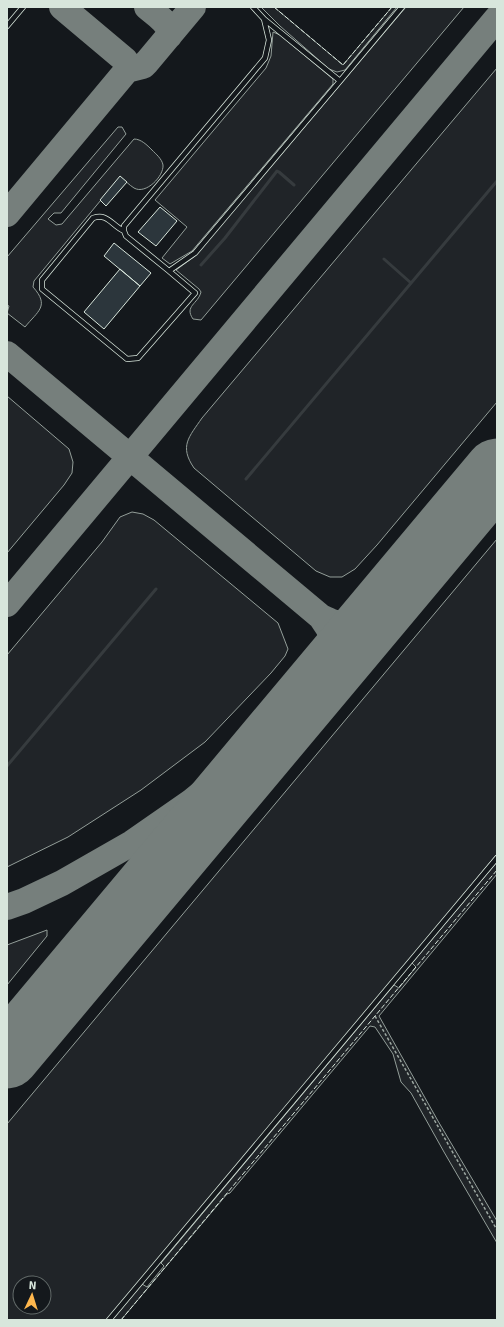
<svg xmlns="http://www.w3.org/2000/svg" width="504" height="1327" font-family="Signika,sans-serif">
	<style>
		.green { fill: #202428; stroke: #939e99; fill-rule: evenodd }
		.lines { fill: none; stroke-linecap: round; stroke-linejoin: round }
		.stream { stroke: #363b3e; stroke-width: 3 }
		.taxiway { stroke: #767f7c; stroke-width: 26 }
		.runway { stroke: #767f7c; stroke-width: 65 }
		.building { fill: #2c363c; stroke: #d8e6dc }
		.lane-casing { stroke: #d8e6dc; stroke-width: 6 }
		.path { stroke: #9da8a2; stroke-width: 1.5; stroke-dasharray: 3 2; stroke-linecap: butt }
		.lane { stroke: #14181c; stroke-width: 4.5 }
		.fence { stroke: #d8e6dc; stroke-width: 1; stroke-dasharray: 5 2; stroke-linecap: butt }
	</style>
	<rect width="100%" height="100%" fill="#14181c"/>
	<path class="green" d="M261 7H274L343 65 392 7H397L345 70 337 72 329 69 280 26Z
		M406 7H464L201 320 193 319C184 306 198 304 201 292L199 289 176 270 195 256Z
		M273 32 280 35 333 79V84L192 251 170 264 162 258 187 227 155 200 266 68 271 56Z
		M497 68V402L377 545 355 569 342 577H330L316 571 194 468C179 446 189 437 202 418Z
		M118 127H122L126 134 61 213H54L48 219 56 225 62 224 134 139C141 139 147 145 152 150 156 154 162 159 163 165 164 176 146 195 134 188 129 185 125 180 120 177L34 281 33 287C50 306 38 311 25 327L7 313 9 306 7 305V257Z
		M7 396 69 449 73 462 72 473 64 485 7 553Z
		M132 512 143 514 154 520 278 623 288 649 285 656 271 673 205 742 141 790 68 837 7 867V655L102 542 120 517Z
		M497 539V854L415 953 107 1320H7V1124ZM20 1283H44V1307H20Z
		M497 862V874L379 1016 438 1121 497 1221V1243L444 1152 411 1093 401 1082 393 1054 375 1027 370 1026 230 1193 227 1194 121 1320H112L142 1284 147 1287 164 1266 161 1263 394 985 399 988 416 967 412 963Z
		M47 930V936L7 985V945Z"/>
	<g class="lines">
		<path class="stream" d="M384 259 411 283
			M201 265 225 238 277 171 279 172 294 185
			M246 479 497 181
			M7 766 156 589"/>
		<path class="taxiway" d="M62 7 125 60 127 63V70
			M147 7C156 15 171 23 169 36
			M7 214 127 70 143 66 147 62 193 7
			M7 354 321 617 329 629 333 646 332 659 324 678 262 740 230 770 191 802 132 843 62 883 24 901 7 907
			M7 604 497 18
			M321 617C326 619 331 622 336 623 359 628 376 611 391 597"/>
		<path class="runway" d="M7 1056 497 471"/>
	</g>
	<path class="building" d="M120 176 127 182 106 206 100 200Z
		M160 207 177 221 156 246 138 232Z
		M114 243 151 273 140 286 104 256Z
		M120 269 140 286 104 329 84 312Z"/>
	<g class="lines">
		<defs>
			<path id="lane" d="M253 7 264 19 269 40 265 58 124 226V231L126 236 169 271 195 253 340 81
				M264 19 340 81 402 7
				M7 26 23 7
				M124 231C111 225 108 213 93 218L42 280V289L127 359 138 358 195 293 169 271
				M109 1320 497 858"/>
		</defs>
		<use href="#lane" class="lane-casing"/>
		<path class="path" d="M375 1016 497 1230"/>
		<use href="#lane" class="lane"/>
		<path class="fence" d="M274 7 343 65 392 7
			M121 1320 497 870"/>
	</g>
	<rect width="504" height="1327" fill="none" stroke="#d8e6dc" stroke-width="16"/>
	<g transform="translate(32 1295) rotate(4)"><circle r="19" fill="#14181c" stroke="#626a69"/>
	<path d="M0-3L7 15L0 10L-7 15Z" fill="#ffb74d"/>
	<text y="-6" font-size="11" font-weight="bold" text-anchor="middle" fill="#d8e6dc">N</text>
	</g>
</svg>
